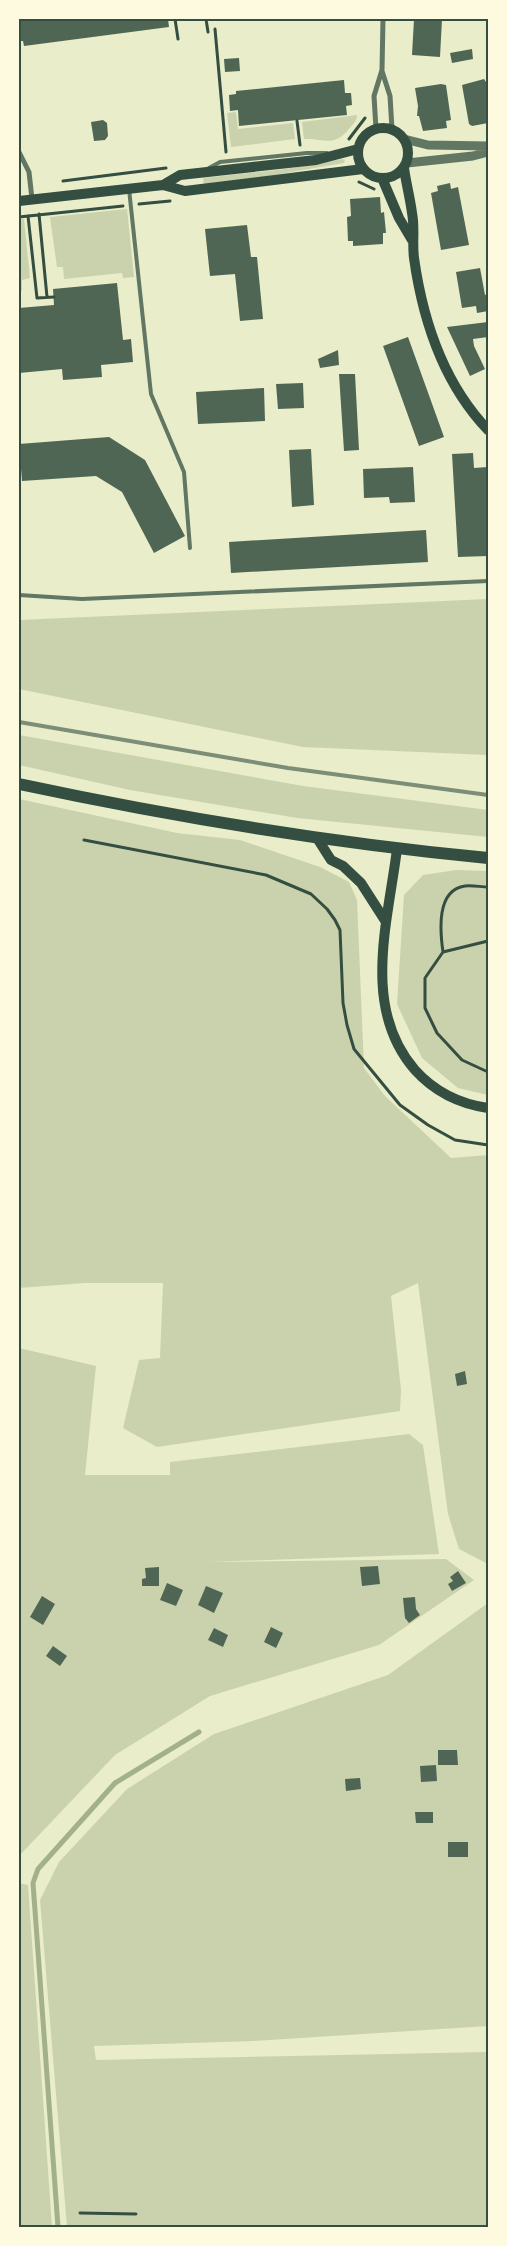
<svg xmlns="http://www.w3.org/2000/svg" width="507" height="2246" font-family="'Playfair Display',serif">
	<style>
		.green { fill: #cad2ad }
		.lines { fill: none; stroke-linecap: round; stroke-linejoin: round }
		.stream { stroke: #a3b18a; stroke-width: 5 }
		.building { fill: #4f6655 }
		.path { stroke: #344e41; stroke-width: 3 }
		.service { stroke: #617663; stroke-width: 4 }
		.minor { stroke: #617663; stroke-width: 5 }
		.tertiary { stroke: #617663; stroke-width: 9 }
		.secondary { stroke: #344e41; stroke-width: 10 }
		.primary { stroke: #344e41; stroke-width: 12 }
		.rail { stroke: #7c8e77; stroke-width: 4 }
		.neatline { fill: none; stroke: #344e41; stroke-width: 2 }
	</style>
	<rect width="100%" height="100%" fill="#e9edc9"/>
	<path class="green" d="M236 112 238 129 293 123 295 139 231 147 227 113Z
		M357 115C357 121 353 124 349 129 333 148 325 138 304 139L302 122Z
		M342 159 345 160 344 163 262 177 204 184 203 178 286 169Z
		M127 209 134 277 123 278 122 273 64 279 63 267H57L50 217Z
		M24 219 30 278 22 280V291L19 292V220Z
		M488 599V755L303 747 19 689V620Z
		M19 735 303 786 488 810V837L297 818 130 790 19 765Z
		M19 799 177 833 240 840 320 867 349 882 357 900 364 1068 385 1096 451 1158 488 1155V1564L459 1549 448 1514 418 1283 391 1296 401 1390 400 1411 157 1447 123 1428 139 1360 160 1358 163 1283H85L19 1288Z
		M456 870 488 871V1095L458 1088 422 1058 397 1004 404 895 423 875Z
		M19 1348 96 1366 85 1475H170V1462L409 1434 423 1445 439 1554 208 1562 446 1559 474 1580 379 1645 210 1696 115 1755 19 1856Z
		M488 1603V2026L254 2041 94 2046 96 2060 488 2052V2227H67L40 1900 59 1862 127 1789 214 1734 388 1675Z
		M19 1883 28 1885 52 2227H19Z"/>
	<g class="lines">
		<path class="stream" d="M58 2227 33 1883 38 1869 115 1783 199 1732"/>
	</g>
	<path class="building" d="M19 19H168L169 27 24 46 23 41H19Z
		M414 19H442L440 57 412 55Z
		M472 49 473 59 452 63 450 53Z
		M239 58 240 71 225 72 224 59Z
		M484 79 488 85V123L472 126 469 124 462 85Z
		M344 80 345 93H351L352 105 346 106 347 115 239 126 238 110 230 111 229 95 236 94V91Z
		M441 84 446 85 451 120 446 121 447 128 423 131 419 116H417L418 106 415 88Z
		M103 120 107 123 108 136 105 140 94 141 91 122Z
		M450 183 451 189 458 187 469 245 441 250 431 193 438 191 437 186Z
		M380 197 381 213 384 212 386 233H383V244L353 246V241H348L347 217 351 216 350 199Z
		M247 225 251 257H257L263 319 240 321 235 274 210 276 205 229Z
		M480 268 485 295 488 294V311L477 313 476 306 462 308 456 272Z
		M117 283 123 340 131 339 133 362 101 365 102 377 63 380 62 369 19 373V308L54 305 53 289Z
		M488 322V337L473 339 474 346 485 369 470 376 447 327Z
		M408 337 444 437 419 446 383 346Z
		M338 350 339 365 320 368 318 359Z
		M339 374H355L359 450 344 451Z
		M303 383 304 408 278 409 276 384Z
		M264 388 265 421 198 424 196 392Z
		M109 437 145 460 185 536 154 553 122 492 96 476 22 481 19 444Z
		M311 449 314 505 292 507 289 450Z
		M473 453 474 468 488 467V556L458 557 452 454Z
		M413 467 415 502 390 503 389 497 364 498 363 469Z
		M426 530 428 562 231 573 229 542Z
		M465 1371 467 1384 457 1386 455 1374Z
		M378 1566 380 1584 362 1586 360 1567Z
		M159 1567V1586H142V1579L146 1578 145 1568Z
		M458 1571 466 1583 452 1591 448 1584 453 1581 450 1577Z
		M167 1583 183 1590 176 1606 160 1600Z
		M206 1586 223 1593 214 1613 198 1605Z
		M42 1596 55 1604 43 1625 30 1617Z
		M415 1597 416 1609 420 1615 409 1623 405 1618 403 1598Z
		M271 1627 283 1633 276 1648 264 1642Z
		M214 1628 228 1635 223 1647 208 1640Z
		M53 1646 67 1656 60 1666 46 1656Z
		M438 1750H457L458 1765H438Z
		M436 1765 437 1781 421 1782 420 1766Z
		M360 1778 361 1789 346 1791 345 1779Z
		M415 1812H433V1823H416Z
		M448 1842H468V1857H448Z"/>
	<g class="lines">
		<path class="path" d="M175 19 178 39
			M206 19 208 32
			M215 29 226 152
			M297 121 300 145
			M349 139 365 118
			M63 181 166 168
			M359 182 374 189
			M139 204 170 201
			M39 214 47 297
			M28 216 37 298 54 297
			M19 217 123 206
			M84 840 266 875 311 894 327 909 335 920 340 930 343 1003 347 1025 354 1049 400 1105 428 1125 455 1140 488 1145
			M488 941 443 952 425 978V1008L437 1033 462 1060 488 1072
			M443 952C440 931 436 890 465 886 472 885 481 887 488 887
			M80 2213 136 2214"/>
		<path class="service" d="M209 168 220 162 307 153H327
			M129 189 151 394 184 472 190 548
			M19 595 82 599 488 581"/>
		<path class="minor" d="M382 71 390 96 392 129
			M376 129 374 96 382 70 383 19
			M19 152 29 172 32 199"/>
		<path class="tertiary" d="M404 139 428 145 488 146
			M407 163 473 156 488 152"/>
		<path class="secondary" d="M358 153a25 25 0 1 1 50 0a25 25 0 1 1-50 0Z
			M404 168C406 183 410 197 412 213 415 227 412 243 414 258 423 322 443 383 488 430
			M382 178 399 218 412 240
			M163 185 180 175 316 160 358 149
			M19 201 163 185 185 191 363 169
			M317 838 331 860 343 866 361 883 386 922
			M397 849C388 922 361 1008 415 1070 434 1091 460 1104 488 1108"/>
		<path class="primary" d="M19 784C174 817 330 843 488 858"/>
		<path class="rail" d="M19 722 288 768 488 795"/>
	</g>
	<rect width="507" height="2246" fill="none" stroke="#fefae0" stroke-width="40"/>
	<rect x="20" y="20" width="467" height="2206" class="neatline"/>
</svg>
